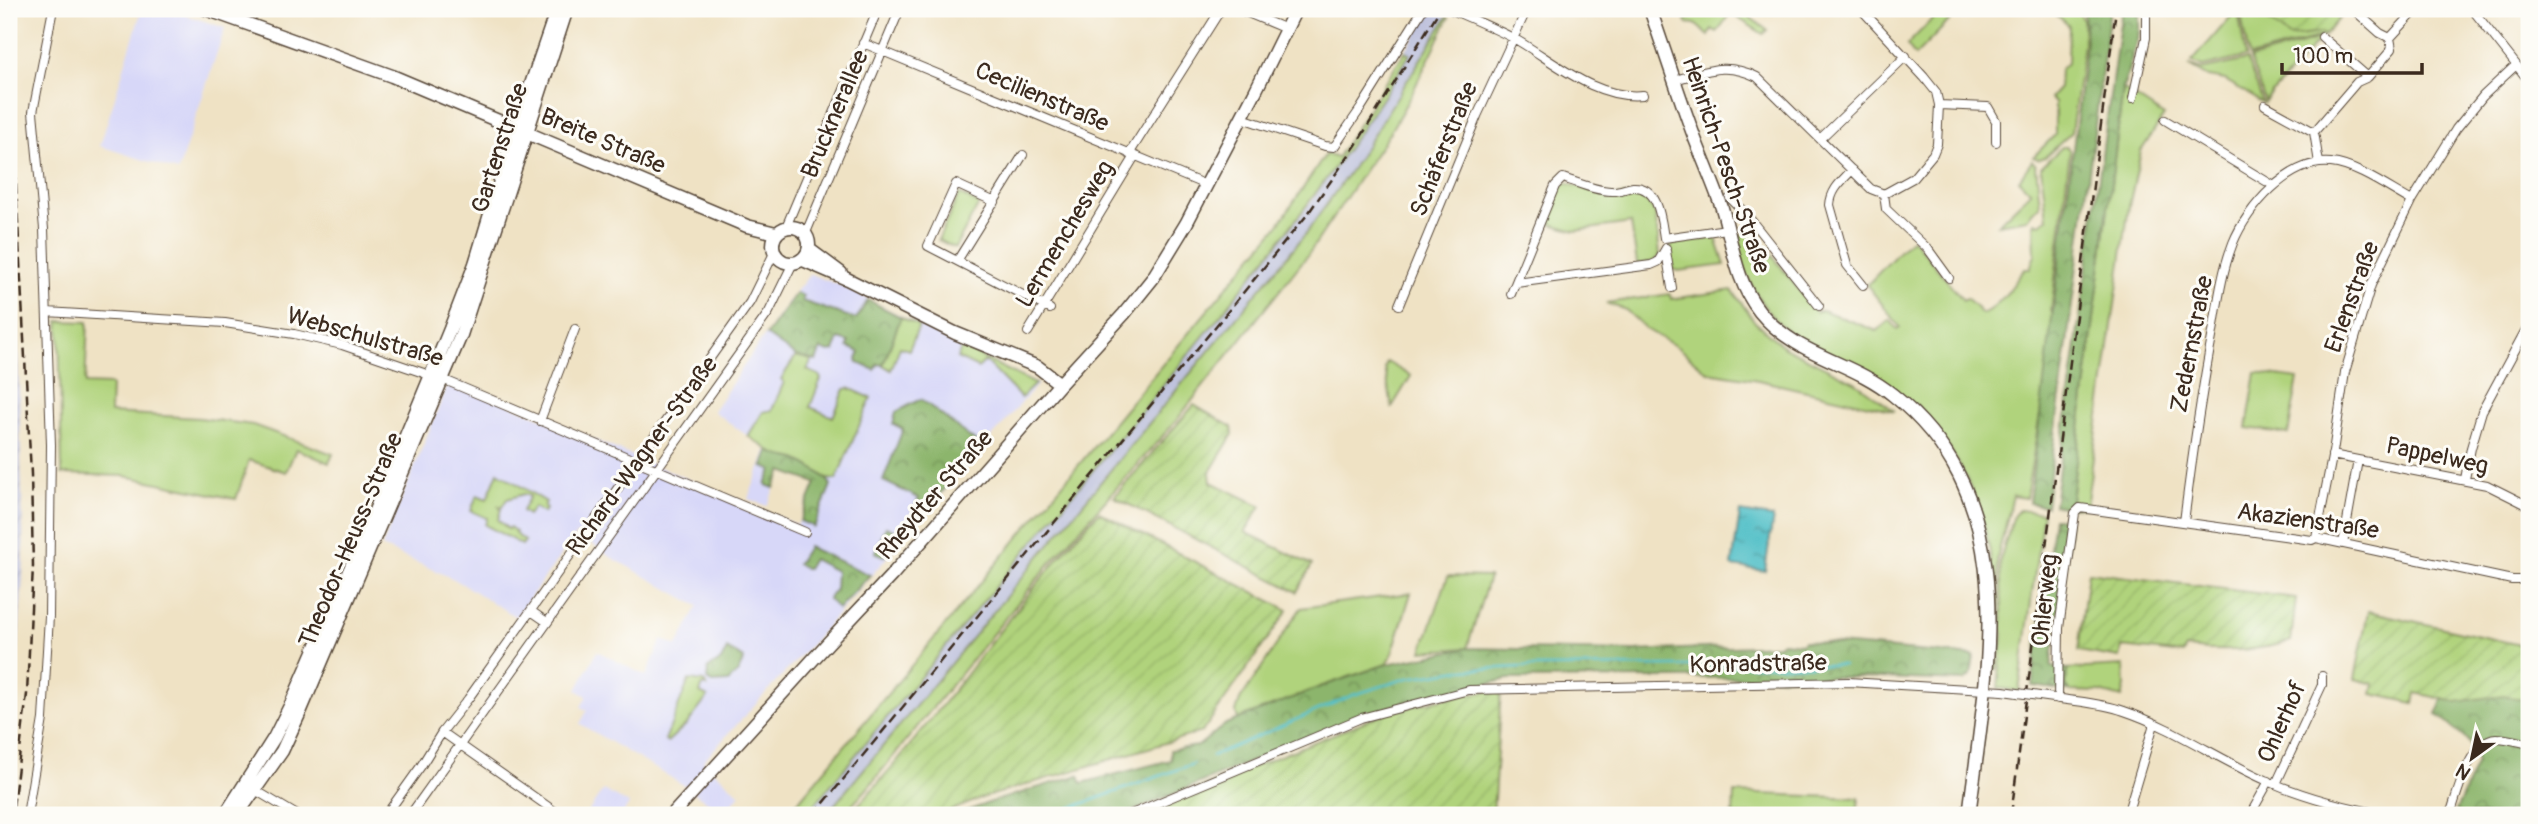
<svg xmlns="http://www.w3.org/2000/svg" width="2538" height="824" font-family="Pangolin,sans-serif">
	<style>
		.built { fill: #d7d7f8 }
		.industrial { fill: url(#industrial-furrows) }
		.railway { fill: #bfc2dd }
		.green { fill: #b0d37c; stroke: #767e4d; stroke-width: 2 }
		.forest { fill: url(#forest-crowns); stroke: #647045; stroke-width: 2 }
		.garden { fill: url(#garden-furrows); stroke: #767e4d; stroke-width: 2 }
		.water { fill: url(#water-ripples); stroke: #467472; stroke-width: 2 }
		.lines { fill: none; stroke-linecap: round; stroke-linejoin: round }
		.stream { stroke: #51bfc7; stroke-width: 2.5 }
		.street-casing { stroke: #564637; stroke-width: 10 }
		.secondary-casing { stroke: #564637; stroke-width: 15 }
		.primary-casing { stroke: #564637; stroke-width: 15 }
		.street { stroke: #fff; stroke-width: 8 }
		.secondary { stroke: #fff; stroke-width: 12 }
		.primary { stroke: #fff; stroke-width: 12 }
		.rail { stroke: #3b2a1e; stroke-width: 2.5; stroke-dasharray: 10 5; stroke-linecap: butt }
		.street-bridge-casing { stroke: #564637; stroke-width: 10; stroke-linecap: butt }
		.street-bridge { stroke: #fff; stroke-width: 8 }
		.labels { text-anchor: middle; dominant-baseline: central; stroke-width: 6; stroke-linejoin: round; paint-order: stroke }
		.street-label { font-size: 24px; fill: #3b2a1e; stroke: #fdfcf7 }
	</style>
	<defs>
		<pattern id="industrial-furrows" width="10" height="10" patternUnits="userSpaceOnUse" patternTransform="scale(1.75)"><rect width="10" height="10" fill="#bfc2dd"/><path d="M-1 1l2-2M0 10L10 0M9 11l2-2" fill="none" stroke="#a5a7bd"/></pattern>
		<pattern id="forest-crowns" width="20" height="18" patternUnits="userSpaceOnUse" patternTransform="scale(1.75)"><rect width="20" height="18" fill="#8cb56c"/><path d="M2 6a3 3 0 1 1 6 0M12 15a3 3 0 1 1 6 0" fill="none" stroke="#749358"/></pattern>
		<pattern id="garden-furrows" width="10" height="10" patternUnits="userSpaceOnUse" patternTransform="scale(1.75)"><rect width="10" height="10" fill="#b0d37c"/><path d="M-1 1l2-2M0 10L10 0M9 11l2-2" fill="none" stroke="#98b56b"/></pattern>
		<pattern id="water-ripples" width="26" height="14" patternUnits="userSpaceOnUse" patternTransform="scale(1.75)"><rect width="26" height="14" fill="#51bfc7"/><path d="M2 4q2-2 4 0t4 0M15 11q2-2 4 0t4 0" fill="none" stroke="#449ba1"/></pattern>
	</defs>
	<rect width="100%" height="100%" fill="#fdfcf7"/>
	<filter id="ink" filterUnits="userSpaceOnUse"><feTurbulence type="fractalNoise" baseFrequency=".0143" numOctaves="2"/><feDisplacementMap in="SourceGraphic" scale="14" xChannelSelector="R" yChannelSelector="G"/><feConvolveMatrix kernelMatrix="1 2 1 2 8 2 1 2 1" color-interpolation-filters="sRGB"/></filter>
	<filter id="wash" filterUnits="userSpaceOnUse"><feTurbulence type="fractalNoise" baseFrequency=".00686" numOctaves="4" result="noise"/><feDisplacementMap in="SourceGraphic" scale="28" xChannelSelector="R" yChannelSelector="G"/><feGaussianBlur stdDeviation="1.57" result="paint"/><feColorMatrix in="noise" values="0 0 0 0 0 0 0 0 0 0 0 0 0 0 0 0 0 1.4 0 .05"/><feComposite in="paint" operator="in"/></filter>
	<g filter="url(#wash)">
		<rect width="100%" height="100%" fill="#efe2c4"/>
		<path class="built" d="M142 9H168L225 28 178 171 100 146Z
			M810 274 842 286 1038 384 815 640 703 761 740 794 723 814 687 787 580 724 587 711 581 707 587 696 577 690 597 651 646 676 662 639 677 646 698 606 609 556 577 533 516 617 454 579 382 547 447 387 454 381 797 525 815 483 782 471 767 506 748 499 767 450 713 411 787 303Z
			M603 790 629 804 622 815H586Z"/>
		<path class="industrial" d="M9 320H17L24 561 9 788Z"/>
		<path class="railway" d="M1431 9 1447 17 1349 173 1307 232 826 815H806L1240 292 1312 201 1393 81 1410 54 1405 51Z"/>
		<path class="green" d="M1690 9H1747L1751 18 1767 30 1763 34 1730 13 1717 33 1712 30 1709 36 1695 24 1687 23 1686 19 1691 18Z
			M1942 9H1961L1915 56 1907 45Z
			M2055 9H2077L2083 20 2084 44 2071 133 2045 157 2038 159 2033 157 2055 135V103L2050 98 2059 88 2060 70 2068 62 2069 26 2055 13Z
			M2230 9H2234L2239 17 2246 57 2202 67 2192 62 2234 13Z
			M2237 9H2255L2289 37 2321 33 2324 36 2249 57 2241 16Z
			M1447 17 1449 18 1411 95 1390 132 1310 252 1175 422 1051 562 866 790 843 815H826L1307 232 1353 167Z
			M2320 39 2265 101 2250 59Z
			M1405 51 1410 54C1327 190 1225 310 1124 433 1018 561 911 687 806 815H787L1277 227 1326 154 1337 158Z
			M2247 60 2263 103 2225 80 2208 77 2189 66 2201 70Z
			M2123 89 2164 116 2141 151 2129 206 2086 507 2070 508Z
			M2062 147H2067L2070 151 2051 311 2053 315 2045 385 2026 498 2013 496 1997 559 2000 635 1997 669H1993C1999 584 1994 511 1943 439 1930 421 1913 403 1894 390 1884 383 1872 378 1861 372 1806 345 1769 331 1745 270 1741 259 1735 245 1739 234L1742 236 1748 233 1757 236 1816 312 1822 310 1877 331 1890 320 1897 329 1900 327 1867 285 1910 240 1913 239 1963 300 1967 298 1982 314C2000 306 2014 284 2025 268H2030L2035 255 2034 222 2040 224 2047 218 2041 167Z
			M2032 161 2036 165 2040 206 2033 211 2027 219 1998 224 2031 192 2019 180Z
			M1566 183 1615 196 1631 195 1645 199 1655 213 1660 255 1653 262 1637 264 1631 223 1575 231 1547 223 1558 189Z
			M959 194 979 204 955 248 938 240Z
			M1716 238 1725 265 1678 271 1672 269 1669 250 1674 243Z
			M1732 290 1755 322 1784 347 1855 382 1895 411 1758 380 1708 372 1677 347 1646 329 1626 310 1606 303 1670 294 1671 299Z
			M901 317 919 326 909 350 900 347 891 370 883 365Z
			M59 321 88 322 85 384 111 385 110 413 200 418 253 425 333 454 329 463 296 449 286 472 249 460 236 499 125 476 62 474Z
			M962 347 1035 384 1021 398 985 361 978 368 957 358Z
			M796 356 812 360 807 370 819 375 821 379 810 407 833 417 845 389 849 388 871 398 836 480 828 479 796 459 778 456 748 436 763 412 772 410 784 382 781 379Z
			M1387 362 1411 376 1392 407 1385 368Z
			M2256 373 2298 379 2288 434 2247 428Z
			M498 472 546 502 544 507 546 509 543 513 534 507 528 515 522 511 530 496 524 494 507 499 502 507 499 506 501 509 498 520 508 529 510 527 516 532 515 534 525 541 522 545 485 525 487 518 471 511 477 495 487 499Z
			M2019 510 2043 513 2019 691 1998 688 2003 635 2000 560 2014 515Z
			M1448 576 1489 577 1467 648 1422 651Z
			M1411 593 1391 657 1387 664 1320 687 1238 720 1236 712 1240 700 1301 608Z
			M2124 666 2125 687 2122 698 2100 692 2070 691 2066 686 2067 669Z
			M689 680 704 682 707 686 703 685 700 693 708 697 688 723 667 742 665 740Z
			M1734 793 1859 798 1857 815H1733Z"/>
		<path class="forest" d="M2084 9H2110L2046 506 2029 503 2086 45Z
			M2122 9H2139V32L2123 89 2070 508 2054 505Z
			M796 293 803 296 802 301 856 319 868 300 901 317 883 365 878 364 875 370 858 363 857 359 860 352 848 347 849 342 839 339 834 351 829 352 821 349 816 361 796 356 766 335Z
			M921 399 982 447 885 556 875 552 886 527 900 533 905 523 908 524 919 498 883 481 903 429 893 424 896 412Z
			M769 451C778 457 788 456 798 460 809 465 825 475 831 485L814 527 800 521 816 483 782 471 774 488 766 485 772 470 763 467Z
			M2054 518 2068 519 2069 533 2051 667 2067 669 2066 686 2070 691 2032 686Z
			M808 547 870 575 838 609 828 599 835 591 836 571 813 559 807 569 797 564Z
			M1804 641 1974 656 1971 675 1964 681 1854 677 1508 679 1396 705 1344 722 1123 815H957L988 803 1079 775 1082 783 1171 760 1170 750 1198 746 1226 724 1320 687 1387 664 1467 648 1634 651 1778 645 1782 642 1801 644Z
			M727 649 744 659 738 672 728 682 713 683 707 680 708 668 721 661Z
			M2502 693 2529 700V815H2464L2456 811 2477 762 2469 742 2437 714 2442 700Z"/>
		<path class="garden" d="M2255 9H2348L2324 36 2321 33 2289 37Z
			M1194 405 1232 427 1233 434 1210 472 1211 482 1261 506 1245 532 1312 565 1297 592 1114 497Z
			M1099 512 1288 610 1202 732 982 798 940 815H849C939 720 1010 608 1099 512Z
			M2088 572 2296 598 2291 641C2257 652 2221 652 2186 648L2183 654 2122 647 2120 658 2078 651Z
			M2368 611 2529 647V702L2504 695 2456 702 2416 693 2414 703 2372 694 2374 684 2355 679Z
			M1501 690 1493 815H1134L1388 712 1460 695Z"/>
		<path class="water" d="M1740 512 1773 517 1765 571 1732 566Z"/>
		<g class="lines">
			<path class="stream" d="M1212 756 1353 695 1408 678 1460 670 1521 667 1843 665
				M1051 815 1193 764"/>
		</g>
	</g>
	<g filter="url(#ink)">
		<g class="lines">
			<defs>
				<path id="street" d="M1238 9 1286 29
					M1450 9C1472 19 1494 28 1515 39 1554 61 1595 100 1643 95
					M2353 9 2380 33 2390 38
					M2472 9 2529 81
					M2322 37 2368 77
					M863 43 1206 185
					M1674 80C1706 72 1724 61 1757 77L1871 189 1884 194 1913 178 1933 154 1937 144 1939 105 1936 92 1924 77 1861 9
					M2133 98 2146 38V9
					M1939 105 1988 107 1996 121V142
					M2265 105 2314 132
					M1242 118 1325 146 1334 147 1361 108 1423 9
					M2165 120 2274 186
					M1820 139 1906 56
					M1129 154 1221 9
					M1023 155 957 261 1050 309
					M2319 163 2314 132 2357 82 2368 77 2392 49 2390 38 2417 9
					M1852 170C1842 181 1831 189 1830 205L1847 265 1863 285
					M1884 194 1886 209 1928 249 1949 278
					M1730 198 1747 215 1819 306
					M786 227 878 9
					M805 235 900 9
					M1666 251 1672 288
					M957 261 928 246 956 184 995 202
					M1516 283 1651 265 1658 262 1666 248
					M1511 294 1555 186 1563 178C1578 183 1596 191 1611 191 1618 192 1626 188 1633 187 1659 186 1661 219 1664 238L1727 229
					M1399 305 1477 116 1527 9
					M47 312 225 323 294 334 342 345 447 381 805 532
					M1028 332 1135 156
					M540 421 575 329
					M2332 455 2487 485 2529 506
					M2465 479 2471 448 2482 411 2529 324
					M2184 522C2192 458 2201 395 2213 332 2218 302 2222 271 2233 243 2247 208 2289 159 2331 163 2356 165 2390 189 2412 201
					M2316 538 2333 452 2345 372 2371 285 2412 201 2456 129 2483 96 2516 65
					M2343 544 2358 460
					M531 611 547 622
					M2055 698C2078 702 2101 703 2124 711 2175 728 2219 760 2268 781 2305 797 2347 808 2387 815
					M2058 699 2059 628 2075 513 2080 508 2312 540 2316 538 2512 580H2523L2529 578
					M442 732 560 815
					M2276 784 2322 685V676
					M256 786 255 790 297 815
					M27 815 43 719 49 616 51 445 44 229 33 112 53 9
					M386 815 421 766 442 732 468 699 750 302 774 253
					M410 815 769 312 793 263
					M1129 815 1361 718 1469 690 1848 682 2003 691
					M2127 815 2154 724
					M2250 815 2269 781
					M2450 815C2457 795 2470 739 2496 738 2507 738 2519 742 2529 744"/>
				<path id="secondary" d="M206 9 392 76 747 226 776 233
					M1650 9C1665 52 1679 96 1695 139 1704 162 1714 185 1722 208 1733 244 1735 281 1760 312 1797 357 1850 360 1893 395 2026 501 1987 669 1969 815
					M773 245a18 18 0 1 1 36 0a18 18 0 1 1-36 0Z
					M810 250 841 273
					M803 260 847 279 955 333 1038 367 1060 384
					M672 815 828 643 891 576 1060 384 1124 314 1153 278 1186 224 1255 92 1296 9"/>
				<path id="primary" d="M225 815 274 738 292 702 367 530 450 329 475 264 516 128 557 9
					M237 815 282 751 301 710 461 335 567 9"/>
			</defs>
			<use href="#street" class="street-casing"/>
			<use href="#secondary" class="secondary-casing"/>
			<use href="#primary" class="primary-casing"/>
			<use href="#street" class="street"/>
			<use href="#secondary" class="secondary"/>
			<use href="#primary" class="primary"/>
			<path class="rail" d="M9 49 31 474 33 566 27 694 12 815
				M814 815 1307 215 1356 145 1440 9
				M2011 815 2116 9"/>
			<defs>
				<path id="street-bridge" d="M2003 691 2054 698"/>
			</defs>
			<use href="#street-bridge" class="street-bridge-casing"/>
			<use href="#street-bridge" class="street-bridge"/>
		</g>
	</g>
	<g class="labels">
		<g class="street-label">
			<text transform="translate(1042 97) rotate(23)">Cecilienstraße</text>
			<text transform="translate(835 114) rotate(-67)">Brucknerallee</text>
			<text transform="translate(603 141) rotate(23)">Breite Straße</text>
			<text transform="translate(500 148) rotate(-72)">Gartenstraße</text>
			<text transform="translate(1444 149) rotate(-68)">Schäferstraße</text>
			<text transform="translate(1726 165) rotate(71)">Heinrich-Pesch-Straße</text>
			<text transform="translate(1065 234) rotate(-59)">Lermenchesweg</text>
			<text transform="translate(2352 297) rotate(-70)">Erlenstraße</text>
			<text transform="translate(365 337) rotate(16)">Webschulstraße</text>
			<text transform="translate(2192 344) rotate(-79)">Zedernstraße</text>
			<text transform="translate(642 456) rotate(-54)">Richard-Wagner-Straße</text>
			<text transform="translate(2437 456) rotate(12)">Pappelweg</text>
			<text transform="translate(935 495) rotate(-49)">Rheydter Straße</text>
			<text transform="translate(2308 521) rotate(8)">Akazienstraße</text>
			<text transform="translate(351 540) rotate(-67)">Theodor-Heuss-Straße</text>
			<text transform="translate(2045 600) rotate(-84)">Ohlerweg</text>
			<text transform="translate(1758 664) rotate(-1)">Konradstraße</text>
			<text transform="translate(2282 722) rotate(-66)">Ohlerhof</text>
		</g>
	</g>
	<rect width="2538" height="824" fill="none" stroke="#fdfcf7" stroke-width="35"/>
	<g transform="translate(2472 758) rotate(213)" stroke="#fdfcf7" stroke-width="5" paint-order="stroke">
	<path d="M0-5L12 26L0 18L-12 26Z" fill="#3b2a1e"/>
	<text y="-10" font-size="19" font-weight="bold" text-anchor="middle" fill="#3b2a1e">N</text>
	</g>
	<path d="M2282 63v10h140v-10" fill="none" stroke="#3b2a1e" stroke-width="3.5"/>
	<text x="2293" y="63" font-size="21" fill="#3b2a1e" stroke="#fdfcf7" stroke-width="5" paint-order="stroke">100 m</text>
</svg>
